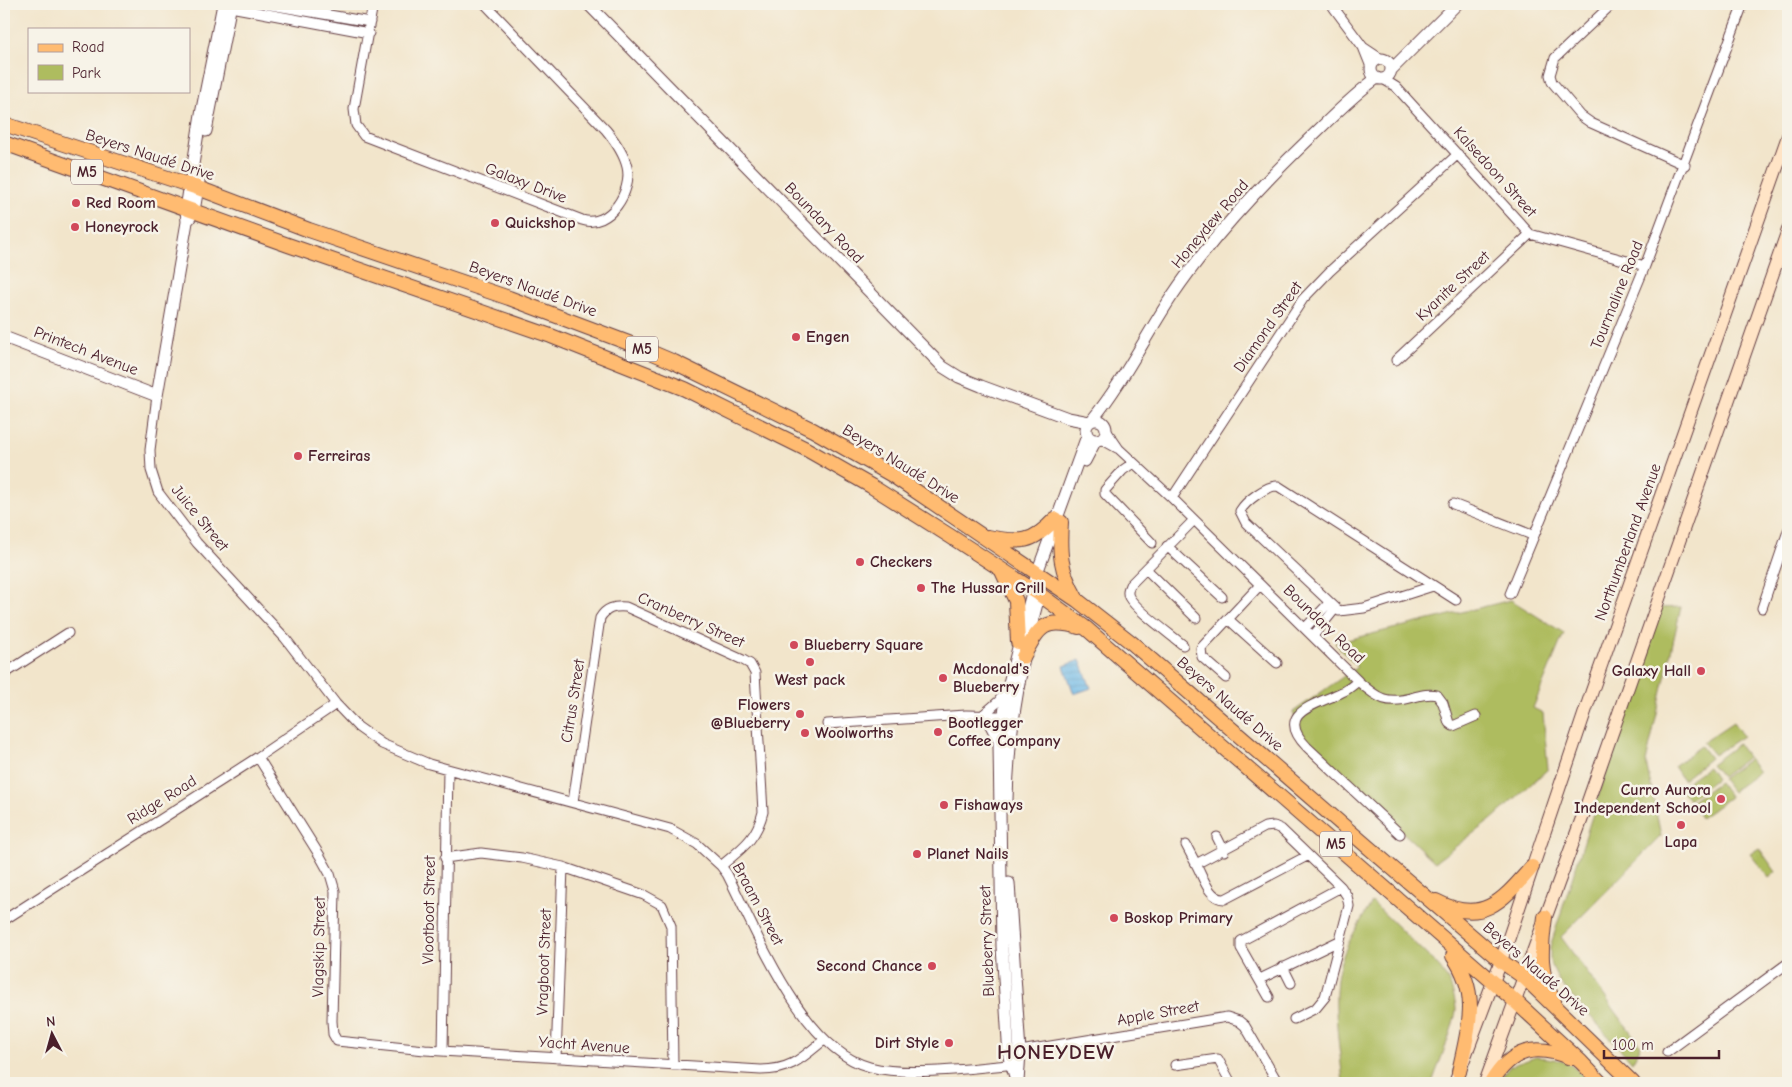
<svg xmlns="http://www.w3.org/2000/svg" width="1792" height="1087" font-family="'Comic Neue',sans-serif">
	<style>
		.green { fill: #aebc5f; stroke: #7c6e45 }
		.water { fill: url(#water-rules); stroke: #5c6c8a }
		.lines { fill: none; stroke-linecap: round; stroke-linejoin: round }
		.minor-casing { stroke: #633d43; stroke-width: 11 }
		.tertiary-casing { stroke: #633d43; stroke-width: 13 }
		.secondary-casing { stroke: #633d43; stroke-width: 14 }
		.primary-casing { stroke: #633d43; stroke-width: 16 }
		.minor { stroke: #fff; stroke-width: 9 }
		.tertiary { stroke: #fff; stroke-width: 11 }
		.secondary { stroke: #ffe4c6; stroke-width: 12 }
		.primary { stroke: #ffbb71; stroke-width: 14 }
		.poi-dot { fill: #d1495b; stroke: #f7f3e8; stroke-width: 2 }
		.labels { text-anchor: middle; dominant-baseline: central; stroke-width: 5; stroke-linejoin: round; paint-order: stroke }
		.shield { fill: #f7f3e8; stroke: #7e5f64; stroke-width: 1 }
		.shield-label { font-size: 15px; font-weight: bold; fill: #4a1f2b }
		.street-label { font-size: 16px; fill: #4a1f2b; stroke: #f7f3e8 }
		.poi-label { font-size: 16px; font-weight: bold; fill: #4a1f2b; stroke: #f7f3e8; text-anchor: start }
		.district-label { font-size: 21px; font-weight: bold; letter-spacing: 1px; fill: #4a1f2b; stroke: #f7f3e8 }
	</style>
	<defs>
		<pattern id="water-rules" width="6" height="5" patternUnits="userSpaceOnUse" patternTransform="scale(1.25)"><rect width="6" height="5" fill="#6ebae8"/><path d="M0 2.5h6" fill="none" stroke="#619fc7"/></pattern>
	</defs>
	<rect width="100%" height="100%" fill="#f7f3e8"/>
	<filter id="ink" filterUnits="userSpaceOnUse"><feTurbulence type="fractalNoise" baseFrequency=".02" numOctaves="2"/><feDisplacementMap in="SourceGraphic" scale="10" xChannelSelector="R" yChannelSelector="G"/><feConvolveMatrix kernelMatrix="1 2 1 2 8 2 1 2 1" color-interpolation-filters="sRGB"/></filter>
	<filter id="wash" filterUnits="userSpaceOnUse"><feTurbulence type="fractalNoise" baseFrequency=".0096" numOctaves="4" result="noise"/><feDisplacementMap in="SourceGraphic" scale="20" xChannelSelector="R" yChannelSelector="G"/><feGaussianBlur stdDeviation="1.12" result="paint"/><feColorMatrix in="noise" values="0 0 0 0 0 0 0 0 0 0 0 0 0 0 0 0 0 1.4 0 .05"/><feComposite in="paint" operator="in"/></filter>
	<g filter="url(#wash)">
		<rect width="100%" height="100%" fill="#f2e5cb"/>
		<path class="green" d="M1511 600 1564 633 1533 708 1543 713 1548 769 1491 820 1435 862 1303 741 1293 712 1357 667 1335 643Z
			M1681 607 1646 762 1661 836 1561 937 1641 1046 1632 1062 1560 983 1550 962V947L1659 608Z
			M1733 722 1743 736 1714 755 1703 742Z
			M1738 744 1748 757 1722 777 1711 764Z
			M1701 746 1710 758 1683 780 1674 766Z
			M1749 759 1759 772 1732 792 1722 779Z
			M1708 767 1716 779 1689 800 1679 787Z
			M1719 782 1730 797 1701 818 1691 802Z
			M1759 848 1776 872 1769 878 1750 854Z
			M1372 902 1439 967C1449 979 1455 994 1456 1009 1456 1022 1437 1068 1432 1083H1343C1340 1050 1333 1013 1337 979 1340 952 1358 926 1372 902Z
			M1536 1057C1565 1059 1571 1063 1591 1083H1497L1510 1066Z"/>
		<path class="water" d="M1080 660 1091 688 1074 694 1064 666Z"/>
	</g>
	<g filter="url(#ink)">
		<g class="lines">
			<defs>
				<path id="minor" d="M265 4 370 22
					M373 4 354 109 356 125 364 136 582 220C609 229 633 191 627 167 624 154 615 141 606 130L485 4
					M1331 4 1363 47 1371 67
					M1612 4 1555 58 1550 75 1552 82 1581 116 1591 123 1685 165
					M225 6 369 33
					M1363 47 1381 59
					M1383 79 1396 87 1530 234 1645 266
					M1396 360 1530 234
					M157 396 150 450 151 470 158 492 197 543 285 638 336 704 358 727 382 744 429 764 670 829 697 844 721 866 727 874C757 932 802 1050 870 1067 908 1077 976 1068 1017 1064
					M1106 430 1119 449 1172 498 1358 681C1353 685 1348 690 1342 692 1317 705 1273 712 1307 747L1400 834
					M1101 439 1117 448
					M1133 463 1123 470 1105 490V494L1152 543
					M1172 498 1303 299 1330 271 1458 154
					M1453 504 1532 535
					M1167 546 1222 597
					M1146 569 1196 618
					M1433 586 1364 608 1339 611 1246 523 1240 511C1246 501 1267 485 1278 486L1456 600
					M1510 594 1645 266 1743 4
					M1762 608 1788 531
					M1228 619 1277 663
					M1305 628 1329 603
					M1313 636 1335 609
					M1183 645C1170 634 1136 610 1129 597 1127 593 1128 589 1130 585L1194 520
					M4 674 68 633
					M1226 678 1202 657 1201 648 1260 585
					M1358 681C1378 699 1387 705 1414 697 1422 695 1429 693 1437 695L1443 703 1449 723 1453 726 1476 716
					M827 724 966 715 1009 716
					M999 743 984 714 999 701 1006 689
					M258 757 320 856 330 874 335 891 332 1021 333 1034 337 1041 425 1050 761 1070C791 1070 802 1058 824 1040
					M573 802 600 618C606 608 614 606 626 607L743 660 750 664 755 673 763 812C756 840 742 848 721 866
					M1217 837 1224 851
					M1186 845 1196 864
					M445 858 481 853 522 858 563 867 644 895 662 905 671 926 673 1065
					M4 920 258 757 336 704
					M1283 967 1291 983
					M1260 979 1339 941
					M1269 997 1241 948V941L1341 887
					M1294 1019 1316 1008 1325 997 1349 906 1347 896 1341 887 1281 829 1274 826 1265 827 1196 864C1203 876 1209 900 1225 899L1307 856
					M443 1051 448 770
					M1014 1052 1227 1017 1239 1021 1245 1026 1278 1083
					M1667 1052 1788 963
					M556 1058 563 867
					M1175 1065 1218 1059 1231 1083"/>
				<path id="tertiary" d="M588 4 943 367 959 377 981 386 1068 418 1089 422
					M1371 69a10 10 0 1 1 20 0a10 10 0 1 1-20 0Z
					M1391 70 1457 4
					M206 131 231 4
					M189 219 194 211 199 181
					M4 337 157 396 187 222 186 209 201 114 223 4
					M1086 430a10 10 0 1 1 20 0a10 10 0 1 1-20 0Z
					M1092 420C1123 382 1145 337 1172 296 1211 238 1259 187 1309 139 1331 118 1352 96 1377 78
					M1085 461 1096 440
					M1007 800C1008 731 1021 662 1039 596
					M1009 883 1020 1052 1018 1082
					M1017 1083 1009 1057 1002 947 999 744 1009 683 1037 573 1087 436"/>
				<path id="secondary" d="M1455 1083 1501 961 1592 691 1788 136
					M1485 1083 1585 810 1788 230"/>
				<path id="primary" d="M4 124 198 188 309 230 509 298 634 345 674 362 813 430 892 475 1077 600 1132 643 1390 866 1501 961 1525 978 1633 1083
					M4 143 288 245 551 336 685 389 806 449 871 486 950 536 1039 594 1087 629 1516 1002 1581 1062 1601 1083
					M1061 522C1059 553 1060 570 1076 598
					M988 537C1021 543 1032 544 1055 519
					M1002 571 1016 601 1018 642
					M1023 657C1039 627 1044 617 1079 627
					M1436 901C1483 926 1503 900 1532 867
					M1545 917C1541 947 1538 974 1554 1001
					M1453 956C1481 995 1468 1029 1459 1072
					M1491 1083C1511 1049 1535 1043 1571 1058"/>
			</defs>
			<use href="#minor" class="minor-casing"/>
			<use href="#tertiary" class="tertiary-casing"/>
			<use href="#secondary" class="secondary-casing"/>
			<use href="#primary" class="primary-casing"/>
			<use href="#minor" class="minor"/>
			<use href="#tertiary" class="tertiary"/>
			<use href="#secondary" class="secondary"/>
			<use href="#primary" class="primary"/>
		</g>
	</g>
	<g class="poi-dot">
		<circle cx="76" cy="203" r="5"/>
		<circle cx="495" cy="223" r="5"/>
		<circle cx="75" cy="227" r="5"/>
		<circle cx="796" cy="337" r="5"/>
		<circle cx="298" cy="456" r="5"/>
		<circle cx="860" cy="562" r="5"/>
		<circle cx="921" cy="588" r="5"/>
		<circle cx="794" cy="645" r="5"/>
		<circle cx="810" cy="662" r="5"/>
		<circle cx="1701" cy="671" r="5"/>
		<circle cx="943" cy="678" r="5"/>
		<circle cx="800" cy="714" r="5"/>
		<circle cx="938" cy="732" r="5"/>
		<circle cx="805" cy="733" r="5"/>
		<circle cx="1721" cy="799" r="5"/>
		<circle cx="944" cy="805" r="5"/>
		<circle cx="1681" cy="825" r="5"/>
		<circle cx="917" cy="854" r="5"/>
		<circle cx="1114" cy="918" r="5"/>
		<circle cx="932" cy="966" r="5"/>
		<circle cx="949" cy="1043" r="5"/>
	</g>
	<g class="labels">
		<g class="shield">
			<rect x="71" y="159.5" width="32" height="25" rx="4"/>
			<rect x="626" y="336.5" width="32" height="25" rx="4"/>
			<rect x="1320" y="831.5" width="32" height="25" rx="4"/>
		</g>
		<g class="shield-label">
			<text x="87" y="172">M5</text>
			<text x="642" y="349">M5</text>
			<text x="1336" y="844">M5</text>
		</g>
		<g class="street-label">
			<text transform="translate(150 155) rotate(18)">Beyers Naudé Drive</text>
			<text transform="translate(1495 172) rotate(48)">Kalsedoon Street</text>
			<text transform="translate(526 183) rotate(21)">Galaxy Drive</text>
			<text transform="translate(824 223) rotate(46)">Boundary Road</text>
			<text transform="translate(1210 224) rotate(-50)">Honeydew Road</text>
			<text transform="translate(1453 286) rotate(-43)">Kyanite Street</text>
			<text transform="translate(533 289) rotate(20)">Beyers Naudé Drive</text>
			<text transform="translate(1617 295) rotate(-68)">Tourmaline Road</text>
			<text transform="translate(1268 327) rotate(-55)">Diamond Street</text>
			<text transform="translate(86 351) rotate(21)">Printech Avenue</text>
			<text transform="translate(901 464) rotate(32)">Beyers Naudé Drive</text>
			<text transform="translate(200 518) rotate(51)">Juice Street</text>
			<text transform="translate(1628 542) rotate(-70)">Northumberland Avenue</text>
			<text transform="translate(691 620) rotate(24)">Cranberry Street</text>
			<text transform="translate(1324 624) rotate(44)">Boundary Road</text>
			<text transform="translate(573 701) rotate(-81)">Citrus Street</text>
			<text transform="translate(1230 704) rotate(41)">Beyers Naudé Drive</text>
			<text transform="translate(162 800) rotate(-32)">Ridge Road</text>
			<text transform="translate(758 904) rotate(62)">Braam Street</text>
			<text transform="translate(429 910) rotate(-89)">Vlootboot Street</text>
			<text transform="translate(987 941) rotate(-92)">Blueberry Street</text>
			<text transform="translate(319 947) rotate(-89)">Vlagskip Street</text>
			<text transform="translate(544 962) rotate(-88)">Vragboot Street</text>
			<text transform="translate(1536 969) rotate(41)">Beyers Naudé Drive</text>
			<text transform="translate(1158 1013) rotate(-10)">Apple Street</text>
			<text transform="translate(584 1045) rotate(4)">Yacht Avenue</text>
		</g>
		<g class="poi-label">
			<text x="86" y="203">Red Room</text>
			<text x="505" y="223">Quickshop</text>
			<text x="85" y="227">Honeyrock</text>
			<text x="806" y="337">Engen</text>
			<text x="308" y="456">Ferreiras</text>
			<text x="870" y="562">Checkers</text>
			<text x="931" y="588">The Hussar Grill</text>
			<text x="804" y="645">Blueberry Square</text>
			<text x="953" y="669">Mcdonald's<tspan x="953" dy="18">Blueberry</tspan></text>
			<text x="1691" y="671" text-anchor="end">Galaxy Hall</text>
			<text x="810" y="680" text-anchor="middle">West pack</text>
			<text x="790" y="705" text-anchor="end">Flowers<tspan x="790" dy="18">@Blueberry</tspan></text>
			<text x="948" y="723">Bootlegger<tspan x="948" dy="18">Coffee Company</tspan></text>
			<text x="815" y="733">Woolworths</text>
			<text x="1711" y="790" text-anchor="end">Curro Aurora<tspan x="1711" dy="18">Independent School</tspan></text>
			<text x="954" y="805">Fishaways</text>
			<text x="1681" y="842" text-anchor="middle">Lapa</text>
			<text x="927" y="854">Planet Nails</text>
			<text x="1124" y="918">Boskop Primary</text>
			<text x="922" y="966" text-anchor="end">Second Chance</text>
			<text x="939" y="1043" text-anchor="end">Dirt Style</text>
		</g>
		<g class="district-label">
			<text x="1056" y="1052">HONEYDEW</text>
		</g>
	</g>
	<rect width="1792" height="1087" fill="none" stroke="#f7f3e8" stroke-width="20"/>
	<rect x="28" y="28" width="162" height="65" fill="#f7f3e8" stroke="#b29e9c"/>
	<rect x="38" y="44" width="25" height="8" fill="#ffbb71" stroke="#b29e9c"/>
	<text x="72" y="52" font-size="15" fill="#4a1f2b">Road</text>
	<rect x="38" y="65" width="25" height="15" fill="#aebc5f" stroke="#b29e9c"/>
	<text x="72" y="78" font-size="15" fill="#4a1f2b">Park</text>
	<g transform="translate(52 1034) rotate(354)" stroke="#f7f3e8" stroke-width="4" paint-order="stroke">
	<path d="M0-4L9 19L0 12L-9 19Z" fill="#4a1f2b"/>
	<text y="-8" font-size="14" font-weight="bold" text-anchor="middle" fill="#4a1f2b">N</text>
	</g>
	<path d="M1604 1050v8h115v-8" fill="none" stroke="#4a1f2b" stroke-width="2.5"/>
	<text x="1612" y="1050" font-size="15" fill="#4a1f2b" stroke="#f7f3e8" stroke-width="4" paint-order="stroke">100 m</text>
</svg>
